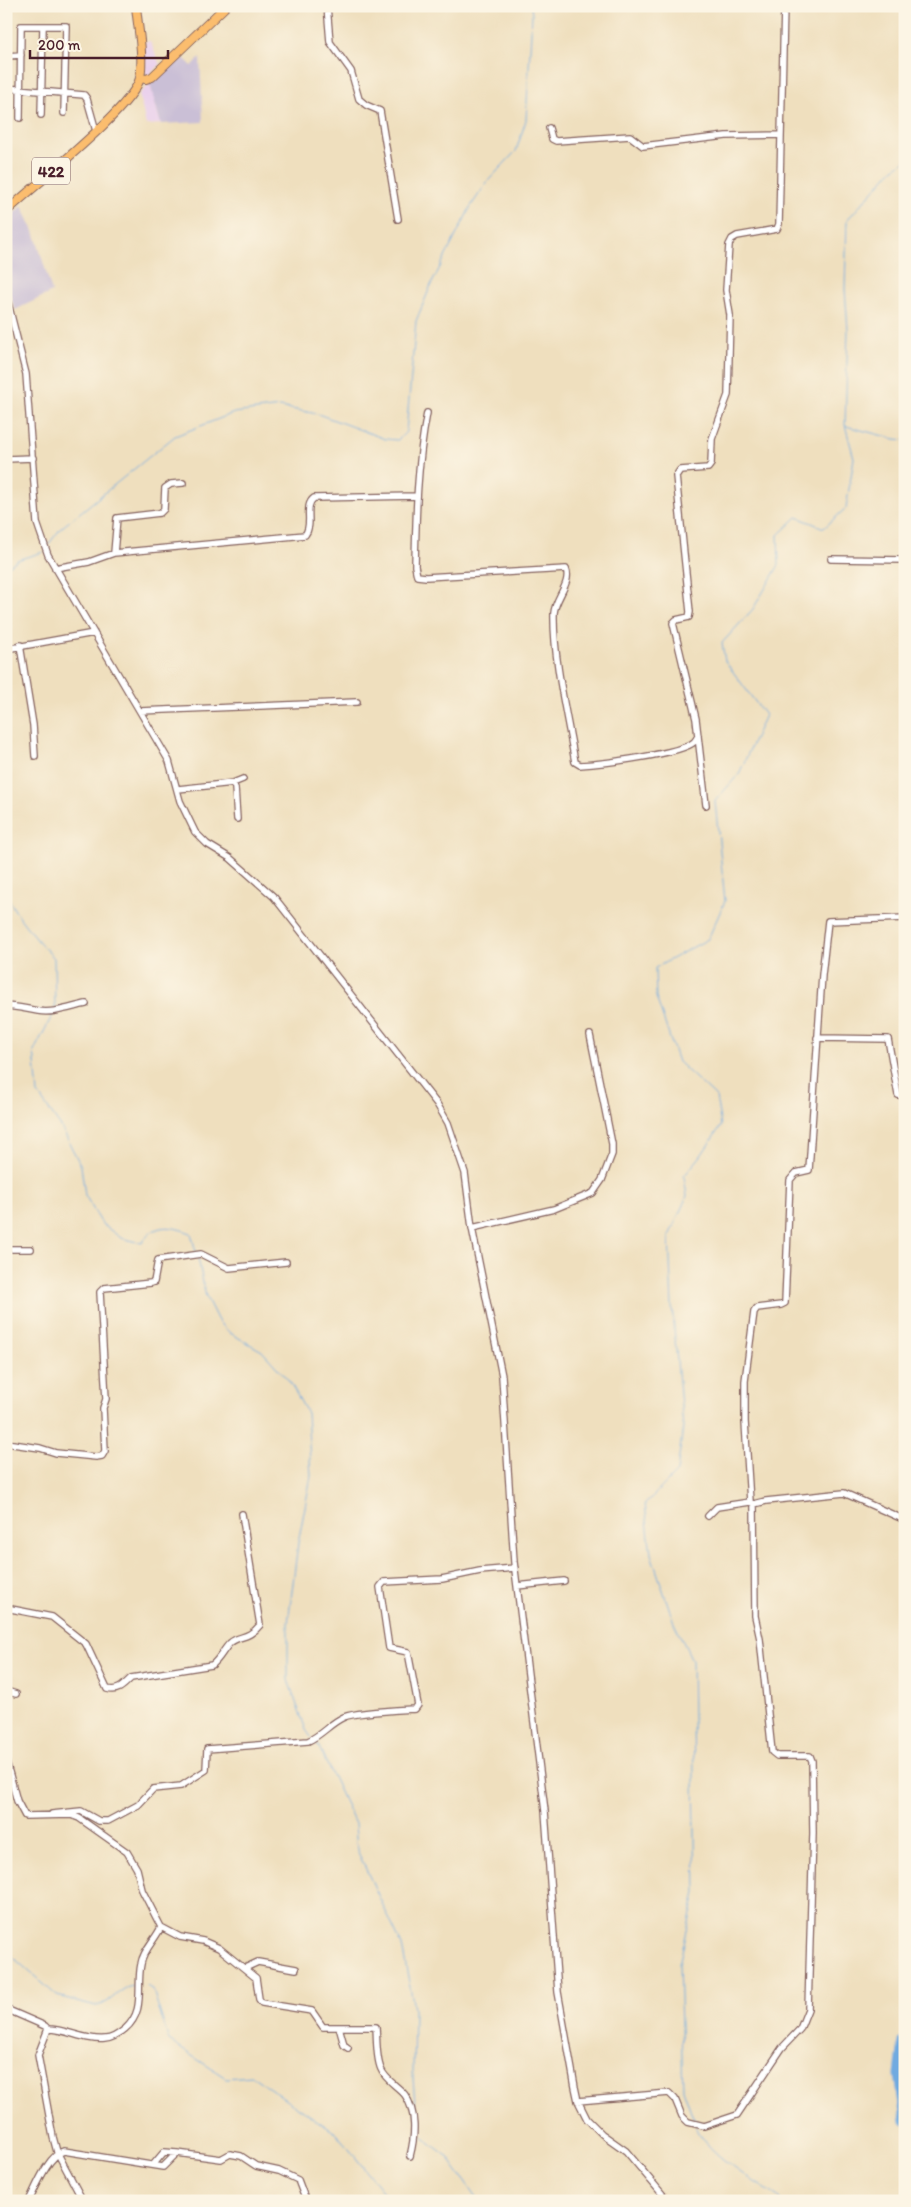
<svg xmlns="http://www.w3.org/2000/svg" width="911" height="2207" font-family="Itim,sans-serif">
	<style>
		.built { fill: #ead1ec }
		.industrial { fill: #cabfd6 }
		.lines { fill: none; stroke-linecap: round; stroke-linejoin: round }
		.stream { stroke: #70aae0; stroke-width: 1 }
		.river { stroke: #70aae0; stroke-width: 9 }
		.minor-casing { stroke: #84625e; stroke-width: 8 }
		.major-casing { stroke: #84625e; stroke-width: 10 }
		.minor { stroke: #fff; stroke-width: 5.5 }
		.major { stroke: #fbbd6e; stroke-width: 8 }
		.labels { text-anchor: middle; dominant-baseline: central; stroke-width: 4.5; stroke-linejoin: round; paint-order: stroke }
		.shield { fill: #fcf5e5; stroke: #7f5f63; stroke-width: 1 }
		.shield-label { font-size: 16px; font-weight: bold; fill: #4a1f2b }
	</style>
	<rect width="100%" height="100%" fill="#fcf5e5"/>
	<filter id="ink" filterUnits="userSpaceOnUse"><feTurbulence type="fractalNoise" baseFrequency=".02" numOctaves="2"/><feDisplacementMap in="SourceGraphic" scale="10" xChannelSelector="R" yChannelSelector="G"/><feConvolveMatrix kernelMatrix="1 2 1 2 8 2 1 2 1" color-interpolation-filters="sRGB"/></filter>
	<filter id="wash" filterUnits="userSpaceOnUse"><feTurbulence type="fractalNoise" baseFrequency=".0096" numOctaves="4" result="noise"/><feDisplacementMap in="SourceGraphic" scale="20" xChannelSelector="R" yChannelSelector="G"/><feGaussianBlur stdDeviation="1.12" result="paint"/><feColorMatrix in="noise" values="0 0 0 0 0 0 0 0 0 0 0 0 0 0 0 0 0 1.4 0 .05"/><feComposite in="paint" operator="in"/></filter>
	<g filter="url(#wash)">
		<rect width="100%" height="100%" fill="#efdfbe"/>
		<path class="built" d="M150 41 160 65 146 77 143 43Z
			M150 84 161 124 146 125 139 94Z"/>
		<path class="industrial" d="M182 56 192 66 200 58 203 122 161 124 150 84Z
			M22 206 34 231 52 292 15 310 6 283V245L13 240 6 220Z"/>
		<g class="lines">
			<path class="stream" d="M846 426 895 439 905 440
				M48 545 61 528 175 436 234 413 280 407 318 414 385 439 398 440 406 432 416 321 431 285 471 206 488 181 516 151 526 120 532 15 531 6
				M6 568 17 560 43 552
				M6 894C17 918 36 939 54 958L55 1008
				M53 1014 34 1051 38 1094 61 1127 81 1166 85 1195 102 1224 121 1238 142 1243C155 1222 171 1226 191 1233L196 1252
				M198 1258 206 1297 218 1321 230 1333 262 1351 290 1382 307 1413 311 1476 298 1543 288 1623V1680L306 1730 311 1737
				M314 1740 319 1747 355 1824 357 1850 402 1946 414 2008 413 2078 416 2115
				M6 1951 57 1996 96 2006C113 2004 119 1985 136 1986
				M147 1986 153 1990 169 2041 226 2078 252 2076 337 2134 390 2201
				M694 2120 683 2089 679 1964 696 1893 692 1660 674 1623 651 1554 645 1504 677 1472 683 1427 672 1306 669 1236 687 1196 684 1176 700 1157 721 1126 716 1097 678 1062 656 997 655 968 708 939 725 901 715 801 739 774 765 715 725 661 722 643 753 609 779 565 778 535 797 517 824 528 846 508 854 458 845 425 848 330 845 289 847 220 893 169 905 161
				M696 2126C705 2153 753 2181 777 2196L780 2201
				M417 2129V2133L447 2156 479 2201"/>
			<path class="river" d="M905 2040 903 2042 899 2074 905 2121"/>
		</g>
	</g>
	<g filter="url(#ink)">
		<g class="lines">
			<defs>
				<path id="minor" d="M327 6 330 42 351 71 359 99 366 105 380 111 398 219
					M6 56 21 55
					M6 88 84 95 87 99 96 131
					M41 115 43 26
					M20 118 21 26H66L64 113
					M549 128 552 139 556 141 630 136 643 146 726 136 781 135
					M6 295 26 374 37 523 48 555 169 761 180 801 195 832 207 844 230 858 274 897 437 1104 448 1123 465 1173 472 1228 502 1376 514 1562 545 1811 558 1992 575 2087 578 2101 587 2119 602 2134 626 2151 668 2201
					M427 413C417 464 416 514 415 566L417 576 426 577 566 569C572 583 555 598 554 613 553 658 567 716 575 762L580 765C599 764 681 754 694 742 696 740 697 738 698 736
					M6 459 33 458
					M114 553 117 518 160 513 164 509 165 488 171 484 183 483
					M831 559 905 560
					M55 568 89 562 114 553 305 535C314 524 303 506 314 498L417 496
					M20 645 33 725 35 756
					M6 649 94 633
					M140 711 357 702
					M233 783 235 788 237 819
					M178 789 233 783 243 779
					M706 805 696 719 673 623 676 620 689 617 690 612 676 476 680 470 708 468 711 464 712 439 728 395 730 315 726 290 729 245 732 239 737 236 777 229 779 224 784 6
					M905 918 828 921 822 975 809 1170 796 1173 790 1180 785 1303 781 1305 757 1308 754 1312 745 1381V1422L750 1502 754 1504 766 1501 844 1493 905 1520
					M6 1006C17 1007 28 1009 38 1011 53 1014 71 1007 86 1004
					M817 1038 888 1039 898 1095 905 1096
					M472 1228 554 1209 593 1193 602 1180 612 1154V1144L590 1035
					M6 1249H31
					M6 1443 40 1448 56 1453 96 1457 102 1456 105 1451 103 1408 106 1399 100 1292 104 1288 151 1283 154 1282 158 1260 201 1254 229 1268 286 1262
					M708 1516 717 1507 750 1502
					M517 1586 564 1581
					M6 1608 52 1617 86 1644 107 1689C118 1692 123 1686 131 1678L212 1665C220 1659 223 1650 230 1643 239 1635 248 1640 260 1625L242 1514
					M6 1691 16 1694
					M6 1761 17 1801 25 1816 71 1815 79 1818 127 1852 137 1869 142 1890 161 1927 180 1937 203 1941 219 1948 256 1978 259 1999 262 2003 312 2011 323 2027H339L344 2045 348 2048
					M52 1814 81 1811 99 1821H108L138 1805 153 1789 181 1786 206 1770 207 1749 308 1741C322 1735 330 1723 344 1717 357 1712 399 1710 415 1709L418 1705 408 1652 389 1648 380 1587 384 1582 442 1579 480 1571 515 1568
					M245 1968 258 1962 296 1969
					M6 2009 45 2026 48 2029 38 2055 53 2137 57 2152 83 2201
					M339 2027H376C377 2040 376 2058 381 2069 385 2080 398 2086 405 2095 417 2112 415 2137 410 2156
					M48 2029C67 2029 85 2041 105 2039 112 2039 119 2034 125 2029 146 2011 136 1987 141 1964 143 1950 156 1939 161 1927
					M578 2101 669 2093 675 2099 682 2116 688 2122 704 2126 737 2115 782 2048 800 2029 808 2009 813 1833 812 1761 810 1756H777L772 1752 760 1639 755 1616 754 1504
					M153 2165 164 2152 177 2153
					M29 2201C36 2187 49 2154 64 2151L163 2167 177 2153 221 2159 230 2154 241 2156 256 2166 279 2171 298 2180 306 2201"/>
				<path id="major" d="M140 78 146 79 152 77 226 6
					M6 212C32 187 134 107 140 78 144 56 138 29 136 6"/>
			</defs>
			<use href="#minor" class="minor-casing"/>
			<use href="#major" class="major-casing"/>
			<use href="#minor" class="minor"/>
			<use href="#major" class="major"/>
		</g>
	</g>
	<g class="labels">
		<rect class="shield" x="32" y="157.5" width="38" height="27" rx="4"/>
		<g class="shield-label">
			<text x="51" y="171">422</text>
		</g>
	</g>
	<rect width="911" height="2207" fill="none" stroke="#fcf5e5" stroke-width="25"/>
	<path d="M30 50v8h138v-8" fill="none" stroke="#4a1f2b" stroke-width="2.5"/>
	<text x="38" y="50" font-size="15" fill="#4a1f2b" stroke="#fcf5e5" stroke-width="4" paint-order="stroke">200 m</text>
</svg>
